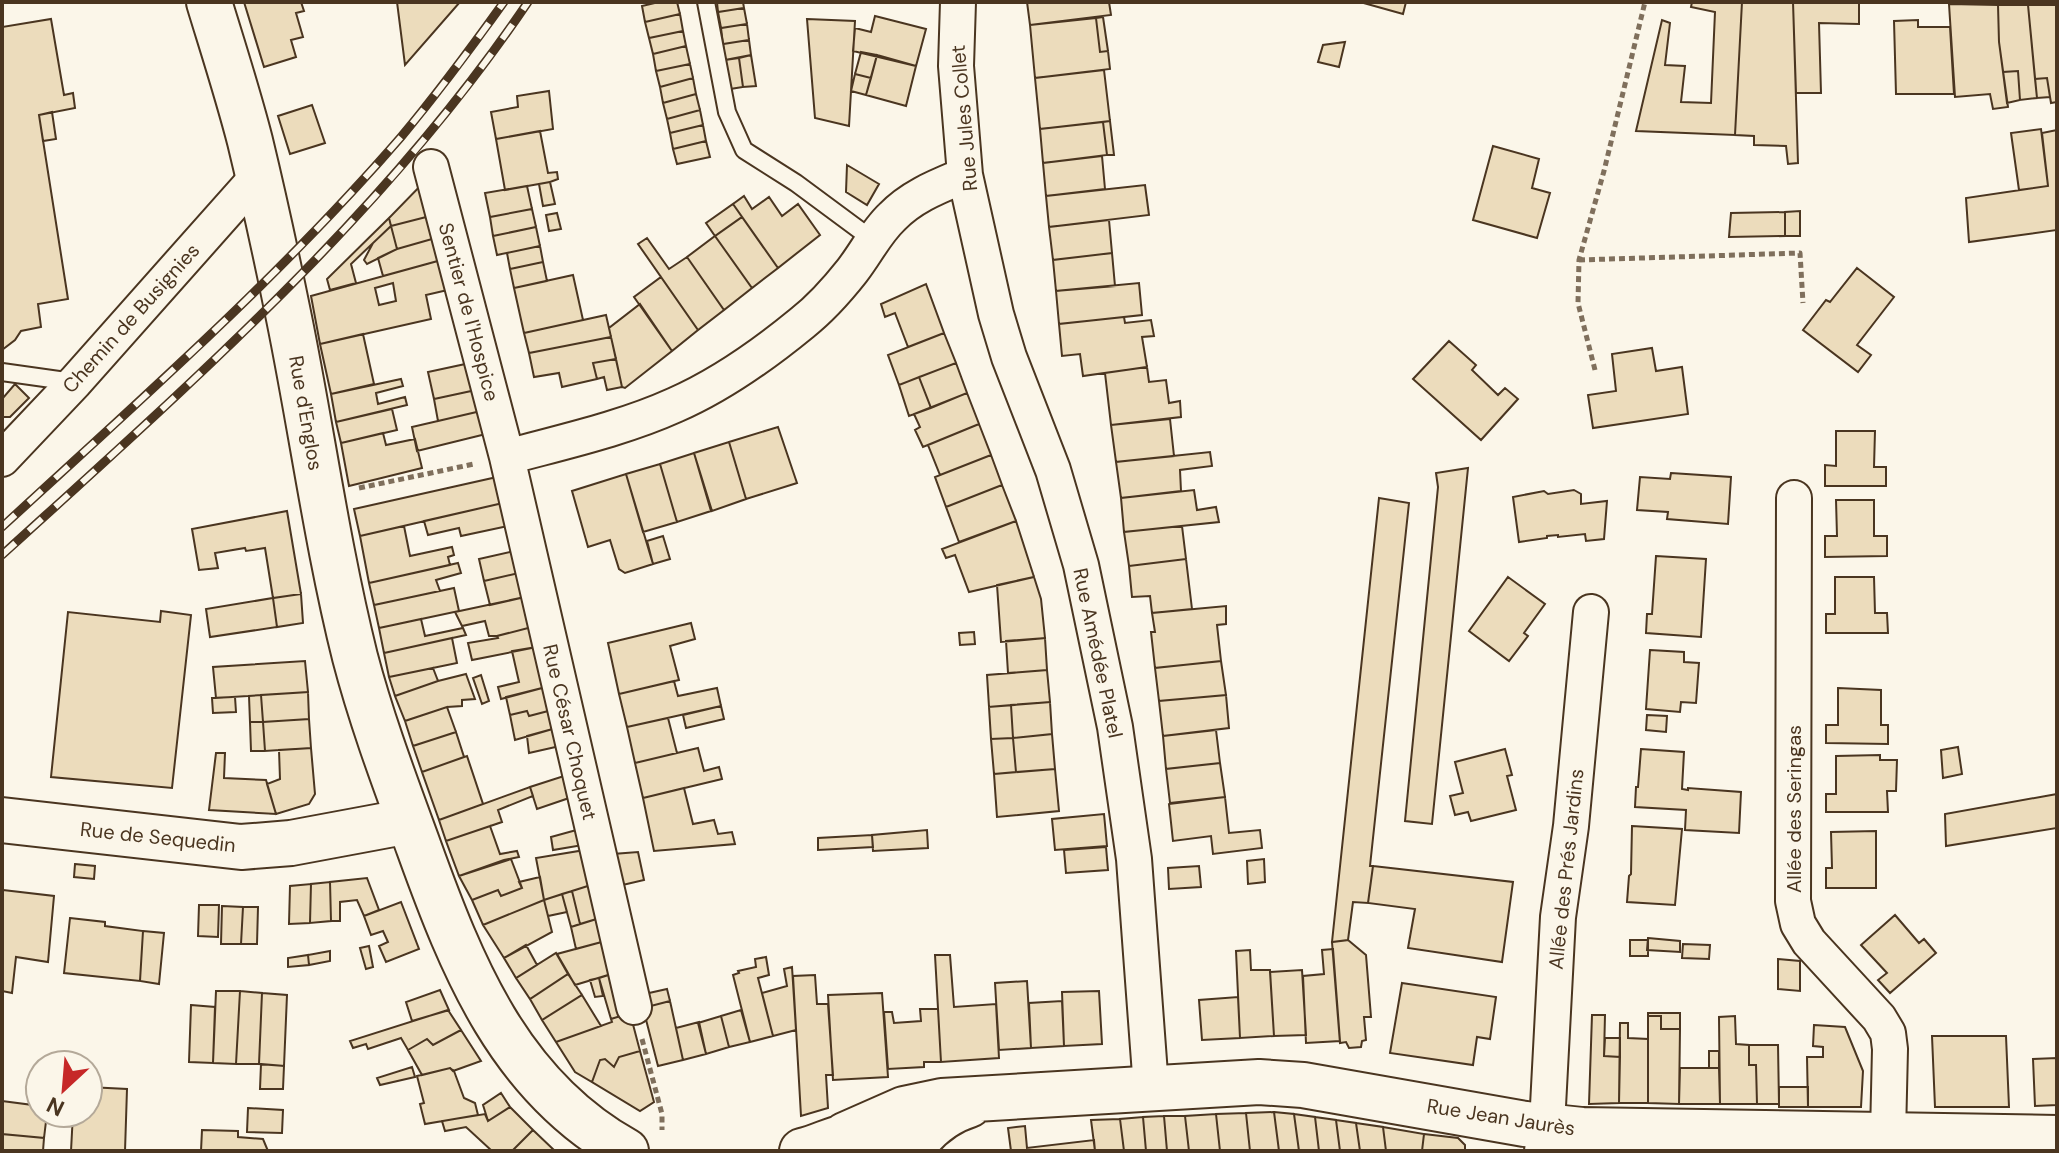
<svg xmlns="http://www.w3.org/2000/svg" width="2059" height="1153" font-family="'DM Sans',sans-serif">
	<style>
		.building { fill: #ecdcbc; stroke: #4a3520; stroke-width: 2; fill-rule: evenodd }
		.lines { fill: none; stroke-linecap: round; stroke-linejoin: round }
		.lane-casing { stroke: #4a3520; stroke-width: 20 }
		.street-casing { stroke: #4a3520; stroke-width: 38 }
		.secondary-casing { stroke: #4a3520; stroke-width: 48 }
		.path { stroke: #7f6f5c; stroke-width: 5; stroke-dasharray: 6 4; stroke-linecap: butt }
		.lane { stroke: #fbf6e9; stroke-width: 16 }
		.street { stroke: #fbf6e9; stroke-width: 34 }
		.secondary { stroke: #fbf6e9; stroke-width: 44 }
		.rail-casing { stroke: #4a3520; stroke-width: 9 }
		.rail { stroke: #fbf6e9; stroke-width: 6; stroke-dasharray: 18; stroke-linecap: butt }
		.labels { text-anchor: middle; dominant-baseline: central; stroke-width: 6; stroke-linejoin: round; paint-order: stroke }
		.street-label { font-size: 20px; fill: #4a3520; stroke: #fbf6e9 }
	</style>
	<rect width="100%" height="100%" fill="#fbf6e9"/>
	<path class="building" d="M244 2H301L304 11 296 13 303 37 291 40 296 57 264 67Z
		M397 2H460L405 65Z
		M659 2H677L680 14 645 22 642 6Z
		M717 2H743L744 8 718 12Z
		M1027 2H1109L1111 15 1030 25Z
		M1360 2H1406L1403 14Z
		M1692 2H1742L1735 135 1636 131 1662 20 1670 23 1665 65 1685 66 1681 102 1711 103 1715 12 1691 7Z
		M1742 2H1793L1798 163 1788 164 1786 146 1754 145V136L1735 135Z
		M1793 2H1859V24L1819 23 1821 93H1796Z
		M1949 4 1998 5 1999 42 2008 107 1993 109 1990 94 1955 97Z
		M1998 5H2028L2037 98 2020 100 2018 71 2003 72 1999 42Z
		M2028 5H2057V102L2051 103 2047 78 2035 79Z
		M744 8 747 24 721 28 718 12Z
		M680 14 683 31 649 38 645 22Z
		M875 16 926 29 916 66 853 51 855 28 871 32Z
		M1103 17 1108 51 1100 52 1096 18Z
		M1096 18 1100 52 1108 51 1110 69 1035 78 1030 25Z
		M51 19 64 95 73 93 75 108 39 115 68 299 38 304 41 327 21 331 15 340 2 350V27Z
		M807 19 855 21 849 126 815 118Z
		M1918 20V27H1950L1954 94H1896L1894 21Z
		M747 24 749 40 723 44 721 28Z
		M683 31 686 46 653 54 649 38Z
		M749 40 751 55 725 60 723 44Z
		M1345 42 1339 67 1318 62 1323 45Z
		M686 46 690 64 656 71 653 54Z
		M861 52 877 55 871 78 855 74Z
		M751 55 756 86 743 87 739 58Z
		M877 55 916 66 906 106 866 95Z
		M739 58 743 87 730 89 725 60Z
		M690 64 693 78 660 87 656 71Z
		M1104 70 1110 121 1040 129 1035 78Z
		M2018 71 2020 100 2007 103 2003 72Z
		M855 74 871 78 866 95 851 91Z
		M693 78 696 94 663 103 660 87Z
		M2047 78 2050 97 2037 98 2035 79Z
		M549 91 553 129 496 139 491 112 518 107 517 96Z
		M696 94 700 110 667 119 663 103Z
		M312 105 325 143 290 154 278 116Z
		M700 110 703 125 670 133 667 119Z
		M52 112 56 139 43 141 39 115Z
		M1110 121 1114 155H1107L1103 122Z
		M1103 122 1107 155 1043 163 1040 129Z
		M703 125 706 141 673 149 670 133Z
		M2041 129 2048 186 2019 190 2011 133Z
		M2057 130V230L1969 242 1966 198 2048 186 2042 133Z
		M540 131 548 173 557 172 558 179 550 182 505 190 496 139Z
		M706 141 710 157 677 164 673 149Z
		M1493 146 1539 159 1532 188 1550 193 1537 238 1473 220Z
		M1102 156 1105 189 1046 196 1043 163Z
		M847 165 879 184 867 205 846 192Z
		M426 180 434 215 391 226 389 218Z
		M550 182 555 204 543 206 539 184Z
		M1145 185 1149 215 1049 227 1046 196Z
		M527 186 532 209 490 217 485 193Z
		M744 196 752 209 769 197 782 216 798 204 820 235 778 268 733 204Z
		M733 204 742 217 715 236 706 223Z
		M532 209 536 227 493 236 490 217Z
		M1800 211V236H1785V212Z
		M1785 212V236L1729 237 1731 213Z
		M557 213 561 229 549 231 546 215Z
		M434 215 439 237 397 249 391 226Z
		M742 217 778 268 752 288 715 236Z
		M389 218 391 226 351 264 356 283 330 290 327 279Z
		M1109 220 1112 253 1053 260 1049 227Z
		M391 226 397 249 367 264 364 260 373 243Z
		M536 227 540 246 497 255 493 236Z
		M715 236 752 288 724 310 687 257Z
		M439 237 445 259 383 276 378 258 397 249Z
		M647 238 669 269 687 257 724 310 698 330 638 244Z
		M540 246 543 262 510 269 507 253Z
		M1112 253 1115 286 1056 291 1053 260Z
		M445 259 452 289 426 295 431 319 320 344 311 296ZM393 283 396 301 379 305 375 288Z
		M543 262 547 281 514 288 510 269Z
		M1857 268 1894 297 1857 345 1871 355 1858 372 1803 330 1826 300 1830 302Z
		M573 275 583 320 524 333 514 288Z
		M661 277 698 330 672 351 634 297Z
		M1139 283 1142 315 1059 324 1056 291Z
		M926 284 944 333 908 347 895 313 885 317 881 304Z
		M640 304 672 351 625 388 622 387 609 328Z
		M606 315 611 337 529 353 524 333Z
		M1124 317 1125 323 1151 320 1154 336 1142 337 1147 367 1083 376 1080 354 1062 356 1059 324Z
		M944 333 956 363 899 385 888 355Z
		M363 334 374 384 331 394 320 344Z
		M611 337 616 359 593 363 597 379 562 387 559 373 534 377 529 353Z
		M1449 341 1476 365 1472 370 1498 395 1505 388 1518 399 1481 440 1413 379Z
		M1652 348 1656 371 1682 367 1688 414 1593 428 1588 395 1616 391 1612 354Z
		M616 359 622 387 607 390 604 377 597 379 593 363Z
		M470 363 476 390 434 399 428 372Z
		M956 363 967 393 931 408 919 377Z
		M1147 367 1149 382 1166 380 1169 403 1180 401 1181 417 1111 425 1105 373Z
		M919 377 931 408 909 416 899 385Z
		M401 379 403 386 376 393 378 404 405 397 407 405 336 422 331 394Z
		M15 384 29 398 10 417H2V399Z
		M476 390 481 411 438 421 434 399Z
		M967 393 979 424 923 447 915 430 920 427 914 414Z
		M392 409 397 430 341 443 336 422Z
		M481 411 486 434 417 451 412 427Z
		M1170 419 1174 456 1116 462 1111 425Z
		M979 424 991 455 940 475 928 445Z
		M778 427 797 483 746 499 729 442Z
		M1836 431H1875L1874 467H1886V486H1825V465L1836 466Z
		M383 433 386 445 415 439 422 468 349 486 341 443Z
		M729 442 746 499 712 511 694 453Z
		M1210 452 1212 466 1180 470 1181 491 1121 498 1116 462Z
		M694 453 711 511 677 522 660 464Z
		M991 455 1002 485 946 507 935 477Z
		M660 464 677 522 643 532 626 474Z
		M1468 468 1432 824 1405 821 1438 487 1436 473Z
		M1671 473 1731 477 1728 524 1667 519 1668 512 1637 510 1640 477 1670 479Z
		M626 474 653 564 625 573 619 569 610 540 588 547 572 491Z
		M497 477 503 503 360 536 354 509Z
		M1002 485 1016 521 959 542 946 507Z
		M1194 490 1197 510 1216 507 1219 522 1124 532 1121 498Z
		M1574 490 1581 494V504L1607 501 1604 539 1586 541 1585 534 1558 537V535L1547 536V538L1519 542 1513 497 1544 491 1548 494Z
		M1379 498 1409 503 1370 866H1373L1368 903 1353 902 1348 940 1332 942Z
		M1836 500H1874V536H1887V556L1825 557V536H1837Z
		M503 503 508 526 461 536 459 528 428 535 424 521Z
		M287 511 301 594 273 598 265 548 246 551 245 548 215 553 218 568 199 570 192 529Z
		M1016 521 1034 577 969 592 955 555 946 558 942 549Z
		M404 526 410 556 452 547 454 555 448 557 450 565 369 583 360 536Z
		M1182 526 1186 559 1129 566 1124 532Z
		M663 536 670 559 653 564 647 541Z
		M514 551 519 573 484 581 479 559Z
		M1656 556 1706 559 1701 637 1646 633 1647 614H1652Z
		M1186 559 1192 609 1152 613 1150 596 1132 597 1129 566Z
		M458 563 461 573 436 580 440 591 374 605 369 583Z
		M519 573 525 597 490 605 484 581Z
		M1034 577 1041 599 1045 638 1001 642 997 585Z
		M1508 577 1545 604 1524 633 1528 636 1509 661 1469 631Z
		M1835 577H1874L1875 613H1887L1888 633H1826V614H1835Z
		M454 588 459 611 379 628 374 605Z
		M301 594 303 623 277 627 273 598Z
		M525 597 532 627 497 636H489L485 621 462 626 455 612Z
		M273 598 277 627 210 637 206 609Z
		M1226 606V624L1217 625 1221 661 1155 668 1151 632H1155L1152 613Z
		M161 611 191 615 172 788 51 777 68 612 160 622Z
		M421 619 425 636 463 628 466 635 384 653 379 628Z
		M691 623 695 639 670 646 679 680 619 694 608 643Z
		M532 627 537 647 472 660 468 643 498 638 497 636Z
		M974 632 975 644 960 645 959 633Z
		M452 638 457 663 389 677 384 653Z
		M1045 638 1047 670 1008 673 1006 641Z
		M537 647 546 687 501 699 498 687 519 682 512 651Z
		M1650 650 1684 652V662L1699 663 1696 703 1681 702 1680 712 1646 709Z
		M305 661 308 692 216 698 213 667Z
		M1221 661 1226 695 1159 701 1155 668Z
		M433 668 438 681 395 696 389 677Z
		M1047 670 1050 702 989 707 987 675Z
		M466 674 475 699 462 700V706L447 707 405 721 395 696 438 681Z
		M481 675 489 701 482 704 473 678Z
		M674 681 678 696 717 688 721 706 627 727 619 694Z
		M546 687 552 710 529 716 527 711 510 715 506 697Z
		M1838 688 1881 690V725H1888V744L1826 743V725H1838Z
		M308 692 309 719 263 722 261 695Z
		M261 695 263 722H250L249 696Z
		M1226 695 1229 728 1163 736 1159 701Z
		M233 697H235L236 712 213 713 212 698Z
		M1050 702 1052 734 1013 738 1011 705Z
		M1011 705 1013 738 991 739 989 707Z
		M721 706 724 719 686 728 683 715Z
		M447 707 456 732 413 746 405 721Z
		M552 710 556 728 515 740 510 715 527 711 529 716Z
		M1647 715 1667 716 1666 732 1646 730Z
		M668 718 677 753 635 763 627 727Z
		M309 719 311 748 265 751 263 722Z
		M250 722H263L265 751H251Z
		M556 728 560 746 529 753 527 736Z
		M1216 730 1220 763 1166 769 1163 736Z
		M456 732 464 757 422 772 413 746Z
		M1052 734 1055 769 1016 772 1013 738Z
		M1013 738 1016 772 994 774 991 739Z
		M1958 747 1962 774 1943 778 1941 750Z
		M311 748 315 794 309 804 276 814 267 784 280 779 279 750Z
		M698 748 704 771 719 767 722 779 643 798 635 763Z
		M1505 749 1512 775 1507 776 1516 810 1471 821 1468 812 1455 815 1450 796 1463 793 1455 762Z
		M1641 749 1684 752 1682 789 1688 790V788L1741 792 1739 833 1685 830 1686 810 1635 807 1636 787H1638Z
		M216 753H225L224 778 266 780 276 814 209 810Z
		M1880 755V760H1897L1896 791H1887L1888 812H1826V794H1836V756Z
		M467 756 483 804 439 820 422 772Z
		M1220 763 1225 797 1170 803 1166 769Z
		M1055 769 1059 811 997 817 994 774Z
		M567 775 572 797 537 809 530 787Z
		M530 787 533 796 498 810 502 822 446 841 439 820Z
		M684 788 693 824 714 820 718 834 732 832 735 844 654 851 643 798Z
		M2057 794V828L1946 846 1945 814Z
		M1225 797 1229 833 1260 830 1262 848 1213 854 1211 836 1173 841 1169 804Z
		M1104 814 1107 846 1055 850 1052 819Z
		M490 826 500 854 517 851 519 857 504 860 459 876 446 841Z
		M1632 826 1682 829 1675 905 1627 902 1629 876 1631 874Z
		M580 829 583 845 553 850 551 837Z
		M927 830 928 848 873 851 872 835Z
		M1876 831V888H1826V868H1832L1831 832Z
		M872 835 873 847 818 850V838Z
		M1106 847 1108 870 1066 873 1064 850Z
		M585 850 594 884 544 900 536 858Z
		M638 852 644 880 614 887 613 854Z
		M511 859 522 888 501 896 498 890 472 900 459 876Z
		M1264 859 1265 882 1248 884 1247 861Z
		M75 864 95 866 94 879 74 877Z
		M1199 866 1201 887 1169 889 1168 868Z
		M1373 866 1513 882 1502 962 1408 948 1415 909 1368 903Z
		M540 877 544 900 483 925 472 900 498 890 501 896 522 888 519 882Z
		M367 878 379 910 364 916 357 900 340 902V921H331L330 882Z
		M330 882 331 921 310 923 311 884Z
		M311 884 310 923 289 924 290 886Z
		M594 884 603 917 580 924 572 891Z
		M3 890 54 896 48 962 16 957 12 993 2 991Z
		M572 891 580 924 571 927 562 894Z
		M562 894 567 912 548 916 544 900Z
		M544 900 552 932 504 958 483 925Z
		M401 902 419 949 386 962 379 946 388 942 383 931 371 935 364 916Z
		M199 905H219L218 937 198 936Z
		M222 906 243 907 241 944H221Z
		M243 907H258L257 944H241Z
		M1895 915 1919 943 1924 939 1936 953 1890 993 1878 980 1887 973 1861 945Z
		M603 917 609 940 576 949 571 927Z
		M70 918 105 922V926L143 931 140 981 64 973Z
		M143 931 164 933 159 984 140 981Z
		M1648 938 1680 941V952L1647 950Z
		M609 940 618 972 575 985 557 954Z
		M1348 940 1366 955 1371 1017H1364L1366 1040 1362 1041 1361 1047 1349 1048 1346 1042 1340 1043 1332 942Z
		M1630 940H1648V956H1630Z
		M1683 944 1710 945 1709 959 1682 958Z
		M526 945 537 965 516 978 504 958Z
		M369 946 373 967 366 969 360 948Z
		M1333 949 1340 1041 1306 1043 1303 976 1324 974 1322 950Z
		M1250 950 1251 970H1270L1274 1036 1240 1038 1236 951Z
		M330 951V961L309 965 308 955Z
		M556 953 568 974 530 999 516 978Z
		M308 955 309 965 288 967V958Z
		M935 955H950L954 1007 996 1004 999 1058 941 1062Z
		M766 957 769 975 758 978 773 1036 750 1042 733 975 739 973 738 971 756 967 755 959Z
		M1778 959 1800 961V991L1778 989Z
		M792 967 796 1030 773 1036 762 993 787 986 784 969Z
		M1302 970 1306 1035 1274 1036 1270 972Z
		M618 972 630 1013 611 1019 599 978Z
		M568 974 582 995 542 1020 530 999Z
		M815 975 817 1004H828L833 1075H826L828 1108 801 1116 793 976Z
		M599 978 603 996 595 997 590 980Z
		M1027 981 1031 1048 999 1050 995 983Z
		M1402 983 1496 997 1490 1039 1477 1037 1473 1065 1390 1053Z
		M667 989 670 1001 643 1008 640 995Z
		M440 990 449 1010 412 1021 406 1002Z
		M216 991H240L236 1064 213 1063Z
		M240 991 262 993 259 1064H236Z
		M1099 991 1102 1044 1064 1046 1062 992Z
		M262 993 287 995 284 1066 259 1064Z
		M882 993 888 1077 833 1080 828 995Z
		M582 995 601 1026 556 1042 542 1020Z
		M1238 997 1240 1038 1202 1040 1199 1000Z
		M670 1001 683 1060 658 1066 643 1008Z
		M1062 1001 1064 1046 1031 1048 1029 1003Z
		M191 1005 215 1007 213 1063 189 1062Z
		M920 1009H938L941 1062H924V1067L888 1069 884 1012H892L894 1023 921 1021Z
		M448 1010 461 1030 433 1045 427 1039 408 1050 401 1038 368 1049 366 1044 353 1048 350 1041Z
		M741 1010 750 1042 729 1047 721 1016Z
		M630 1013 640 1051 619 1057 614 1067 605 1059 600 1060 592 1082 575 1072 556 1042 612 1022 611 1019Z
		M1648 1013H1680V1029H1661V1016H1648Z
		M1592 1015H1605L1604 1056 1620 1057 1619 1103 1589 1104Z
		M721 1016 729 1047 706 1054 698 1023Z
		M1648 1016H1661V1029H1680L1679 1104 1648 1103Z
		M1735 1016 1736 1044 1749 1045V1065H1756L1757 1104H1720L1719 1017Z
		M699 1022 706 1054 683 1060 676 1028Z
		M1620 1023H1628V1038L1648 1039V1103H1619Z
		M1814 1025 1845 1027 1863 1071 1861 1107H1808L1807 1057H1823V1047L1813 1046Z
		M461 1030 481 1061 453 1071 450 1068 422 1075 408 1050 427 1039 433 1045Z
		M1932 1036H2006L2009 1107H1935Z
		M1605 1038H1620V1057L1604 1056Z
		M1749 1045H1778L1779 1104H1757L1756 1065H1749Z
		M640 1051 654 1102 640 1111 592 1082 600 1060 605 1059 614 1067 619 1057Z
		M1709 1051H1719V1068H1709Z
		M2057 1058V1105L2035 1106 2033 1059Z
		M261 1064 284 1066 283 1089H260Z
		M412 1067 415 1077 380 1085 377 1078Z
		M450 1068 454 1071 464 1098 475 1103 478 1115 425 1124 420 1104 424 1103 417 1076Z
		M1680 1068H1719L1720 1104H1679Z
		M88 1087 127 1089 125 1151H71L73 1113H88Z
		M1779 1087H1808V1107H1779Z
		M501 1093 510 1107 488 1121 483 1105Z
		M2 1101 40 1106V1113H47L44 1138 2 1134Z
		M510 1107 533 1130 512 1151H492L466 1127 445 1131 442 1121 485 1114 488 1121Z
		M248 1108 283 1110 282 1133 247 1132Z
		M1274 1112 1279 1151H1250L1246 1113Z
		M1274 1112 1294 1114 1299 1151H1279Z
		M1246 1113 1250 1151H1220L1216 1114Z
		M1216 1114 1220 1151H1189L1185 1116Z
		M1294 1114 1315 1117 1319 1151H1299Z
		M1164 1116H1185L1189 1151H1167Z
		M1164 1116 1167 1151H1146L1143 1117Z
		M1143 1117 1146 1151H1124L1120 1119Z
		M1315 1117 1336 1120 1340 1151H1319Z
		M1120 1119 1124 1151H1095L1091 1120Z
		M1336 1120 1356 1123 1360 1151H1340Z
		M1356 1123 1383 1127 1386 1151H1360Z
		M1025 1126 1027 1148 1094 1140 1095 1151H1011L1008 1128Z
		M1383 1127 1424 1134 1422 1151H1386Z
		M202 1130 238 1131V1137L263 1139 268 1151H201Z
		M533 1130 555 1151H512Z
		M2 1134 44 1138 43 1151H2Z
		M1424 1134 1458 1138 1465 1145V1151H1422Z"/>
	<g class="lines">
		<defs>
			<path id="lane" d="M706 2 727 112 744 150 796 183 873 240
				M2 372 73 382"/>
			<path id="street" d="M958 2 956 66 965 175 996 314 1009 357 1053 470 1081 565 1115 727 1134 859 1151 1088
				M431 167 507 457 634 1007
				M507 457C562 442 622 429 675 405 721 385 763 355 802 323 821 308 837 290 852 271 866 253 876 232 892 217 912 196 939 186 965 175
				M2 459 75 382 258 176
				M1794 498 1793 901 1798 924 1809 942 1879 1018 1888 1033 1890 1049 1888 1134
				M1542 1151 1548 1106 1558 917 1571 826 1591 612"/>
			<path id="secondary" d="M209 2C223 48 238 94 250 141 264 199 277 259 289 318 312 431 327 545 355 657 372 722 396 785 419 848 462 967 509 1086 626 1151
				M2 820 241 847 291 843 409 821
				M845 1135 904 1109 942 1101 1259 1082 1303 1085 1525 1124 1582 1130 2057 1138
				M802 1151C828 1145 844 1130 872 1137
				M910 1151C925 1129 943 1113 969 1105"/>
		</defs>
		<use href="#lane" class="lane-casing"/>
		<use href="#street" class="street-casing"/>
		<use href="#secondary" class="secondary-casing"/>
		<path class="path" d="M1579 260 1800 253 1803 303
			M1595 370 1578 303 1579 260 1604 171 1645 2
			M359 488 474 464
			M642 1039 662 1114V1130"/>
		<use href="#lane" class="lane"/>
		<use href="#street" class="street"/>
		<use href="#secondary" class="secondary"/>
		<defs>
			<path id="rail" d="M2 527C139 401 279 278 401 137 437 94 471 48 504 2
				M2 555C190 384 385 214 528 2"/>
		</defs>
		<use href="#rail" class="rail-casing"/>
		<use href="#rail" class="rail"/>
	</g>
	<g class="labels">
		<g class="street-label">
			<text transform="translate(964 118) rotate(-95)">Rue Jules Collet</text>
			<text transform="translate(469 312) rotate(75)">Sentier de l'Hospice</text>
			<text transform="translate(131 318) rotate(-48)">Chemin de Busignies</text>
			<text transform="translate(306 413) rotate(80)">Rue d'Englos</text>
			<text transform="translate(1098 653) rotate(78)">Rue Amédée Platel</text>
			<text transform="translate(570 732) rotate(77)">Rue César Choquet</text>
			<text transform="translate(1794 809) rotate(-90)">Allée des Seringas</text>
			<text transform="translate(158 837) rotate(6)">Rue de Sequedin</text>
			<text transform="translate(1566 869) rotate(-84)">Allée des Prés Jardins</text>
			<text transform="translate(1501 1117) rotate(9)">Rue Jean Jaurès</text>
		</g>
	</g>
	<rect width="2059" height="1153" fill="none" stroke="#4a3520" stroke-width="8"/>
	<g transform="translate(64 1089) rotate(206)"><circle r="38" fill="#fbf6e9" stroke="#b4a999" stroke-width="2"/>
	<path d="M0-6L14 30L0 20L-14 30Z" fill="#c62828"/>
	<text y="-12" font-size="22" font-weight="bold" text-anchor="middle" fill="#4a3520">N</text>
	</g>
</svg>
